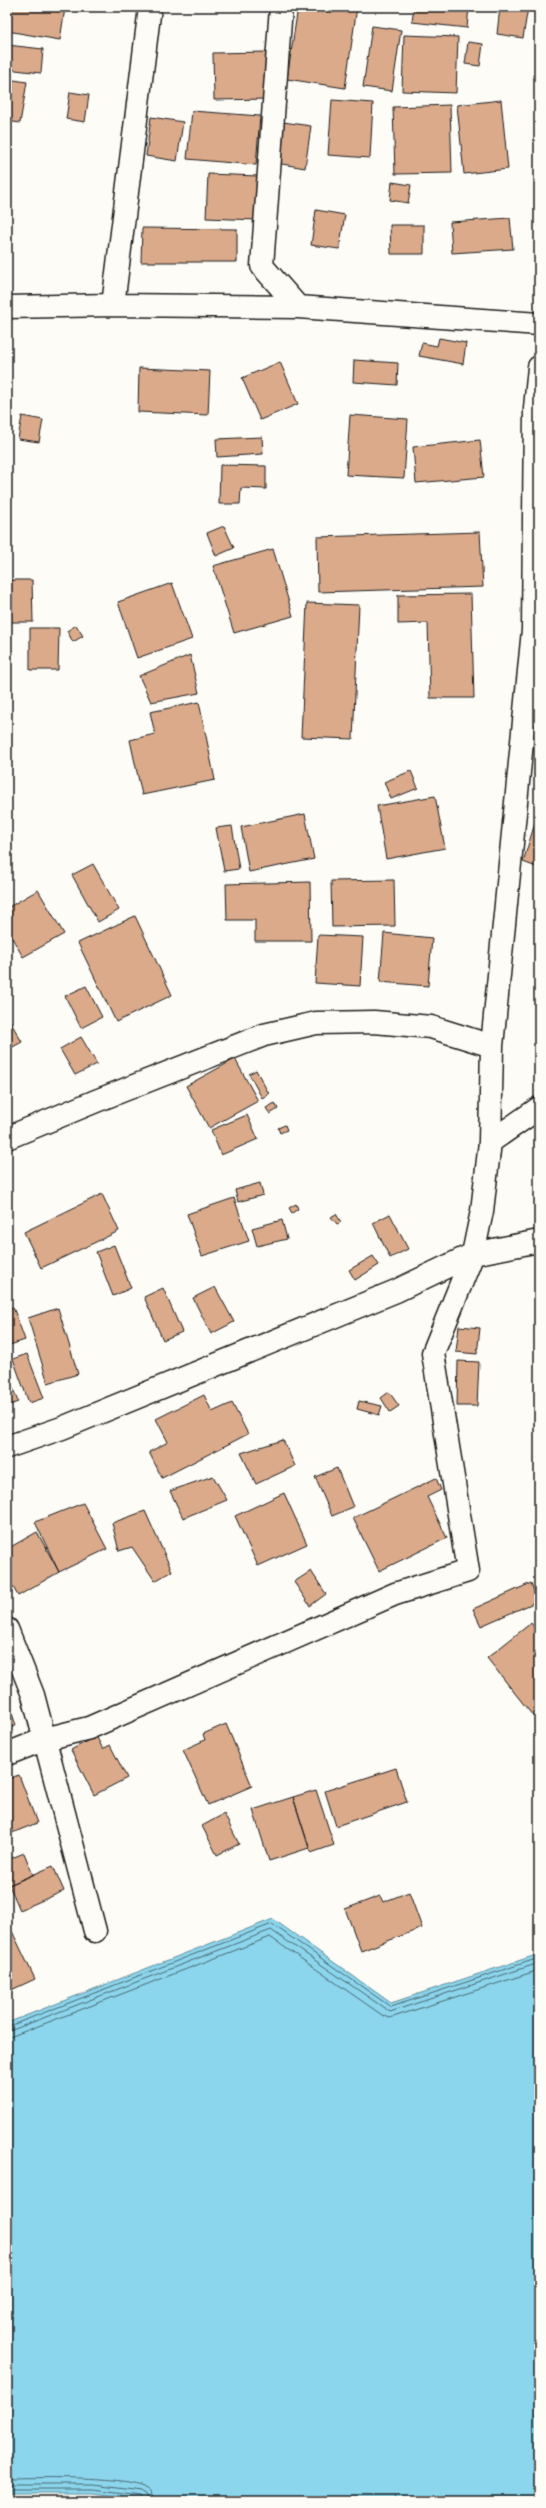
<svg xmlns="http://www.w3.org/2000/svg" width="546" height="2508" font-family="Dekko,sans-serif">
	<style>
		.water { fill: #8cd6ed; stroke: #5f8c99 }
		.lines { fill: none; stroke-linecap: round; stroke-linejoin: round }
		.shore { stroke: #496670; stroke-width: 1 }
		.building { fill: #daaa8b; stroke: #1c1c1c }
		.minor-casing { stroke: #1c1c1c; stroke-width: 25 }
		.minor { stroke: #fdfcf7; stroke-width: 22 }
	</style>
	<rect width="100%" height="100%" fill="#fdfcf7"/>
	<filter id="ink" filterUnits="userSpaceOnUse"><feTurbulence type="fractalNoise" baseFrequency=".025" numOctaves="2"/><feDisplacementMap in="SourceGraphic" scale="8" xChannelSelector="R" yChannelSelector="G"/><feConvolveMatrix kernelMatrix="1 2 1 2 8 2 1 2 1" color-interpolation-filters="sRGB"/></filter>
	<g filter="url(#ink)">
		<path class="water" d="M273 1919 391 2003 539 1954V2501H156L92 2493H7V2023Z"/>
		<g class="lines">
			<path class="shore" d="M7 2027 272 1924 391 2007 539 1958
				M7 2032 271 1930 390 2012 539 1963
				M7 2038 270 1937 382 2015 390 2018 539 1970
				M7 2478C32 2478 138 2474 152 2491L155 2501
				M7 2484H93L142 2490 148 2494 149 2501
				M7 2489H92L141 2495 144 2501"/>
		</g>
		<path class="building" d="M7 7 65 8 60 40 7 31Z
			M298 7H357L345 88 287 79Z
			M414 7H469L467 28 412 22Z
			M500 7H528L523 38 497 34Z
			M372 26 401 30 392 91 363 87Z
			M404 35 458 37 456 93 402 91Z
			M468 42 483 44 480 66 465 64Z
			M7 45 43 49 41 73 7 69Z
			M267 52 268 99 214 100 213 53Z
			M7 79 27 82 20 123 7 121Z
			M70 92 89 95 85 122 66 119Z
			M332 100 373 103 370 158 328 155Z
			M501 100 508 169 464 174 457 105Z
			M450 105 452 173 395 174 393 107Z
			M192 111 260 116 256 165 187 159Z
			M151 117 183 122 177 161 146 156Z
			M283 122 311 126 305 168 276 163Z
			M208 174 258 176 257 220 206 218Z
			M392 182 411 185 408 203 390 200Z
			M316 210 345 215 339 249 311 245Z
			M510 218 513 249 452 253 450 222Z
			M390 225H424V254H391Z
			M142 228 237 229V262H141Z
			M439 338 466 343 463 364 419 356 422 343 437 346Z
			M354 360 398 363 397 385 353 382Z
			M280 362 298 404 260 420 242 378Z
			M139 368 210 371 208 415 138 412Z
			M350 415 408 419 404 478 346 475Z
			M22 416 43 420 39 442 18 439Z
			M262 437 263 454 217 457 216 439Z
			M480 440 484 477 416 483 413 447Z
			M220 465 266 466V489L241 488 240 504H219Z
			M224 526 234 548 216 556 207 533Z
			M480 532 483 587 318 592 317 537Z
			M273 549 293 616 234 633 213 566Z
			M7 580H32L33 622H7Z
			M172 583 192 639 137 658 118 602Z
			M471 594 474 698H430L428 623 398 624V595Z
			M307 603 359 605 353 739 301 737Z
			M76 625 83 636 73 642 67 631Z
			M30 628H59L58 670H30Z
			M190 655 199 693 151 702 139 676Z
			M199 702 215 780 142 795 130 740 155 734 150 712Z
			M411 771 418 788 391 799 384 782Z
			M435 796 445 848 386 859 377 806Z
			M305 814 314 859 249 872 241 827Z
			M535 823 539 825V868L523 862Z
			M232 826 239 869 224 871 216 828Z
			M93 864 119 910 98 922 72 875Z
			M394 880 395 926 332 927 331 881Z
			M310 882 311 941H255V920H227L226 884Z
			M38 890 64 934 23 957 7 929V908Z
			M135 916 172 995 116 1022 78 943Z
			M384 933 432 938 428 986 380 982Z
			M318 935 363 937 360 986 315 983Z
			M86 986 102 1017 81 1028 65 996Z
			M7 1016 22 1042 7 1050Z
			M81 1037 97 1064 75 1075 60 1049Z
			M235 1059 258 1101 209 1128 186 1086Z
			M256 1070 269 1094 262 1098 249 1074Z
			M275 1103 278 1109 270 1114 266 1108Z
			M247 1115 258 1139 221 1155 211 1130Z
			M285 1125 287 1130 280 1133 278 1128Z
			M260 1183 263 1195 238 1202 235 1190Z
			M102 1194 119 1231 41 1268 24 1232Z
			M234 1198 249 1241 202 1256 187 1214Z
			M296 1204 298 1209 292 1213 289 1208Z
			M336 1214 341 1222 337 1224 331 1217Z
			M390 1214 408 1249 390 1258 373 1223Z
			M282 1220 287 1239 257 1246 252 1228Z
			M114 1245 131 1288 113 1296 96 1252Z
			M373 1256 379 1265 355 1280 349 1270Z
			M215 1287 234 1322 211 1334 193 1298Z
			M163 1288 182 1332 163 1340 144 1297Z
			M13 1307 25 1340 7 1346V1309Z
			M58 1308 78 1374 48 1383 28 1318Z
			M459 1326 480 1328 477 1354 456 1352Z
			M27 1354 44 1398 29 1403 13 1359Z
			M458 1361 479 1362 477 1406H457Z
			M7 1372 18 1402 7 1406Z
			M389 1392 399 1406 390 1412 381 1398Z
			M204 1395 212 1412 232 1403 248 1434 162 1478 149 1452 168 1442 156 1419Z
			M359 1401 382 1406 379 1415 357 1409Z
			M283 1440 295 1466 256 1484 241 1453Z
			M337 1468 353 1507 332 1516 315 1477Z
			M213 1476 227 1500 183 1518 170 1491Z
			M436 1478 441 1490 427 1497 447 1538 379 1571 353 1518Z
			M284 1493 307 1544 258 1566 235 1516Z
			M83 1503 107 1549 59 1572 35 1522Z
			M145 1511 172 1571 155 1581 132 1547 119 1551 112 1523Z
			M37 1532 59 1572 18 1596 7 1576V1549Z
			M311 1571 326 1594 310 1606 294 1582Z
			M531 1583 538 1601 481 1626 473 1609Z
			M531 1623 539 1633V1711L533 1716 487 1658Z
			M7 1700 16 1725 7 1730Z
			M226 1724 252 1786 208 1805 183 1750 205 1740 203 1734Z
			M96 1736 103 1749 110 1745 127 1778 94 1795 71 1750Z
			M396 1768 407 1802 336 1826 325 1791Z
			M19 1775 37 1823 7 1835V1779Z
			M316 1790 334 1845 311 1853 293 1797Z
			M293 1797 309 1848 269 1861 253 1810Z
			M224 1814 239 1844 217 1855 202 1826Z
			M24 1853 33 1875 9 1885 7 1880V1860Z
			M53 1866 64 1891 20 1910 9 1885Z
			M409 1892 422 1928 361 1951 345 1909 380 1896 383 1902Z
			M10 1927 35 1979 7 1992V1929Z"/>
		<g class="lines">
			<defs>
				<path id="minor" d="M281 7 262 266 298 307
					M113 305 150 7
					M7 307 113 305 298 307 539 324
					M7 1138 96 1101 264 1035 316 1023 374 1022 431 1027 492 1046
					M490 1142 492 1046 533 630 535 408 539 367
					M7 1447 62 1428 396 1291 473 1254 539 1241
					M7 1629 33 1695 95 1931
					M7 1754 45 1739 89 1728 395 1594 468 1571 433 1353 473 1254 482 1211 490 1142 539 1108"/>
			</defs>
			<use href="#minor" class="minor-casing"/>
			<use href="#minor" class="minor"/>
		</g>
	</g>
	<rect width="546" height="2508" fill="none" stroke="#fdfcf7" stroke-width="24"/>
	<rect x="12" y="12" width="522" height="2484" fill="none" stroke="#1c1c1c" stroke-width="1.5" filter="url(#ink)"/>
</svg>
